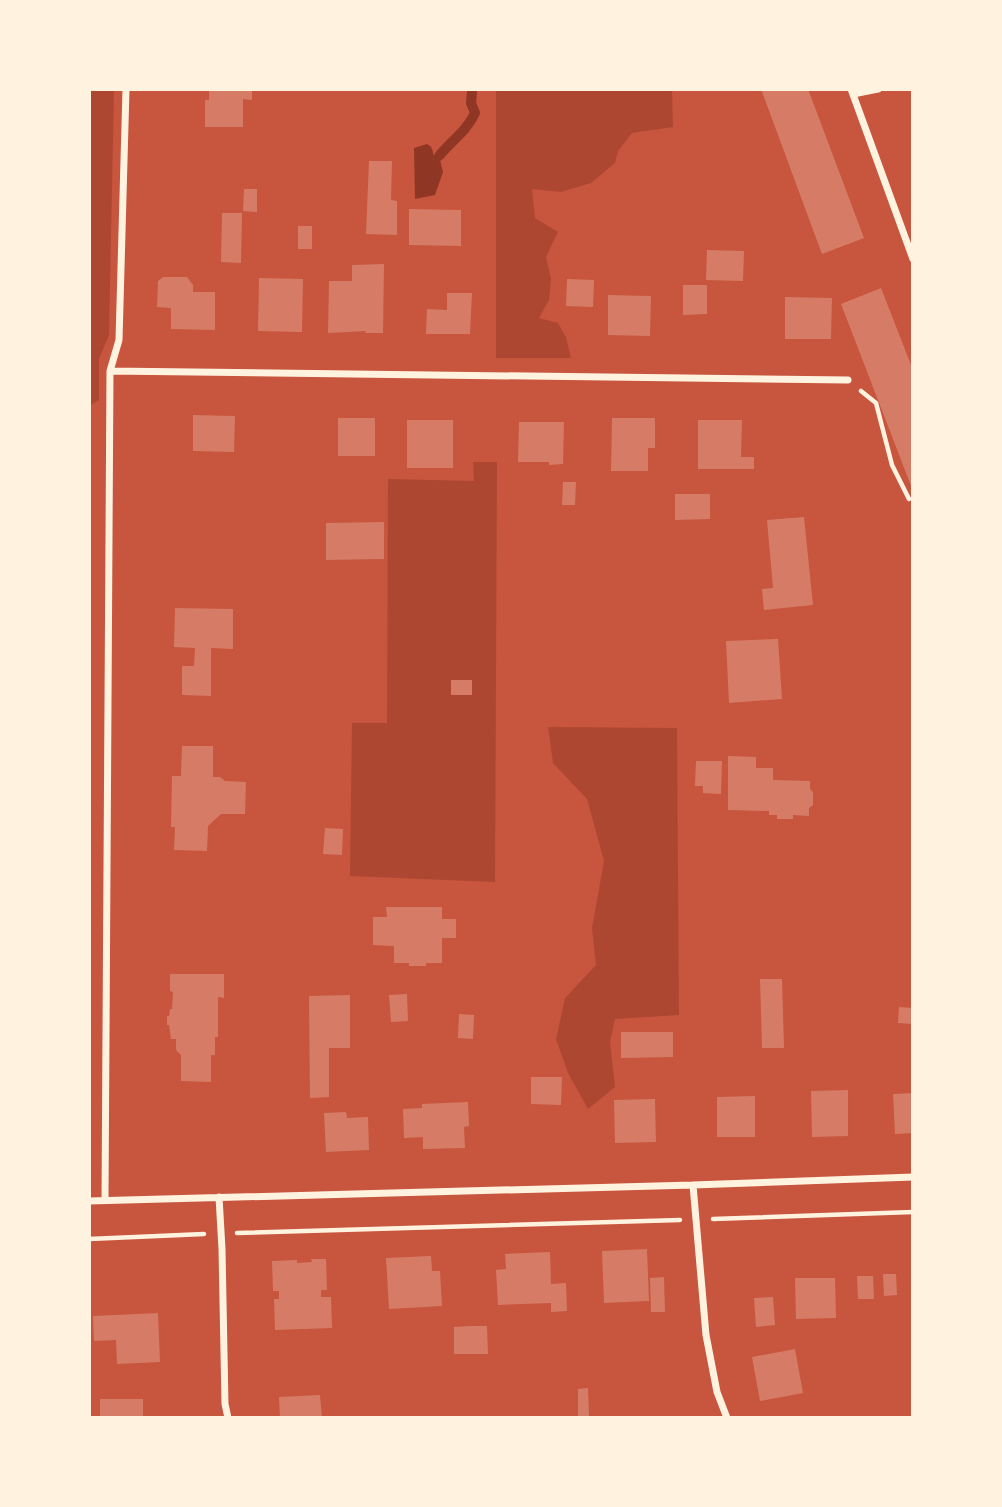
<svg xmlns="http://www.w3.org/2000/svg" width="1002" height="1507" font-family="'Roboto Condensed',sans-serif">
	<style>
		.green { fill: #ae4732 }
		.water { fill: #8f3625 }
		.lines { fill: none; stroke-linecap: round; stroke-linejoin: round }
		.stream { stroke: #8f3625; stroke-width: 10 }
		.building { fill: #d67c66 }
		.path { stroke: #fff3e0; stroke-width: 4.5 }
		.minor { stroke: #fff3e0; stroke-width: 7 }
	</style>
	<rect width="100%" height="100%" fill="#c8553d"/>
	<path class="green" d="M89 89H114L109 335 99 359V400L89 406 91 294 89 292Z
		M496 89H672L673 127 632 133 618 151 615 163 591 183 561 192 532 189 535 218 558 232 546 257 551 279 549 300 539 318 558 323 566 337 571 358H496Z
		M473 462H497L495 882 350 876 352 723H387L388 479 474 481Z
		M548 727 677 728 679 1015 615 1019 610 1042 615 1087 588 1109 568 1073 556 1039 565 998 596 965 592 928 604 861 587 799 553 763Z"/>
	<path class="water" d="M427 144C433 147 432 150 434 156H439L443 172 435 195 415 199 414 148Z"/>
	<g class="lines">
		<path class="stream" d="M439 156C451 141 467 131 475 113L471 103 472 92"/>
	</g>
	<path class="building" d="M209 89H252V100L243 99V127H205V100H209Z
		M761 89H808L864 238 822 254Z
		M369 161H392L391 200 397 201V235L366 234Z
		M244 189H257V212L243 211Z
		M409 209 461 210V246L409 245Z
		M222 213H242L241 263 221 262Z
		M298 226H312V249H298Z
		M707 250 744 251 743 281 706 280Z
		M384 264 383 333H365L366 331 328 333 329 281H352V265Z
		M163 277H187L193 285V292H215V330L171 329V308L157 307 158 281Z
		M259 278 303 279 302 332 258 331Z
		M567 279 594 280 593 307 566 306Z
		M683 285H707V314L683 315Z
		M881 288 913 370V491L841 304Z
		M447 293H472L470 334H426L427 309 447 310Z
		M608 295 651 296 650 336 608 335Z
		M785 297 832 298 831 339H785Z
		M193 415 235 416 234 452 193 451Z
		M338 418H375V456H338Z
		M612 418H655V448H648V471H611Z
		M407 420H453V468H407Z
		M698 420H742L741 457H754V469H698Z
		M519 422H564L563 464 549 465V462H518Z
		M563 482H576L575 505H562Z
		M675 494H710V519L675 520Z
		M804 517 813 605 764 610 762 589 773 588 767 520Z
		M384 522V559L326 560V523Z
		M175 608 233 609V649L211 648V696L182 695V666H194L195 648 174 647Z
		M778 639 782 699 729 703 726 641Z
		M451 680H472V695H451Z
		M182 746H213V777H220L225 781 246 782 245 814H221L208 826 207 851 174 850 175 827H171L172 776H181Z
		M728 756 756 757V768H773V780L810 781V789L813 792V805L809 808V816L793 815V819H777V815H769V811L728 810Z
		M696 761H722L721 794 703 793V786H695Z
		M325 828 343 829 342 855 323 854Z
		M386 907H442V919H456V938H442V963H426V966H409V963H394V946L373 945V917H387Z
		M170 974H224V998L218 997V1037H215V1055H211V1082L181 1081V1055L176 1050V1039H171L169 1025H167V1016H169L170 1009H172L173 992 170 991Z
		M760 979H782L784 1048H762Z
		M407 994 408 1021 391 1022 389 995Z
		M350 995V1048H329V1097L310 1098 309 996Z
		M899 1007 913 1008V1024L898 1023Z
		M459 1014 474 1015 473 1039 458 1038Z
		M621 1032H673V1057L621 1058Z
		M531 1077H562L561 1105 531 1104Z
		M848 1090V1136L812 1137 811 1091Z
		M913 1093V1133L895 1134 893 1094Z
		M755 1096V1137H717V1097Z
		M655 1099 656 1142 615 1143 614 1100Z
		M468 1102 469 1126 464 1127 465 1148 423 1149V1137L404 1138 403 1109 422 1108V1104Z
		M346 1112 347 1118 368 1117 369 1150 326 1152 324 1113Z
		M647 1249 649 1301 604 1303 602 1251Z
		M550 1252 551 1284 566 1283 567 1311 551 1312V1303L498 1305 496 1270 506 1269 505 1254Z
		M431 1256 432 1271H440L442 1306 389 1309 386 1258Z
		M311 1259H326L327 1290H321V1297H331L332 1328 275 1330 274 1299H279V1291H273L272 1261 297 1260V1263L312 1262Z
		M883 1274H896L897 1295 884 1296Z
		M857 1276H873L874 1299H858Z
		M664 1277 665 1312H651L650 1278Z
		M795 1278H835L836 1318 796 1319Z
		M773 1297 775 1325 756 1327 754 1298Z
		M158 1313 160 1362 117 1364 116 1340 94 1341 93 1316Z
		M470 1326H487L488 1354H454V1327Z
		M795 1349 803 1393 760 1401 752 1357Z
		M588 1388 589 1417H578V1389Z
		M320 1395 322 1418H280L279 1397Z
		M100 1399H143V1418H100Z"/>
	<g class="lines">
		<path class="path" d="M861 391 876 403 892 465 909 499
			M713 1219 913 1212
			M237 1233 680 1220
			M89 1239 204 1234"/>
		<path class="minor" d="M851 89 913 259
			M853 94 878 89
			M110 371 848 380
			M693 1185 706 1335 717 1392 727 1418
			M219 1197 222 1249 225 1404 228 1418
			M105 1200 110 371 119 340 126 89
			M89 1201 693 1185 913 1177"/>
	</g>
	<rect width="1002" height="1507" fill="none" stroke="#fff3e0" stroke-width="182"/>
</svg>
